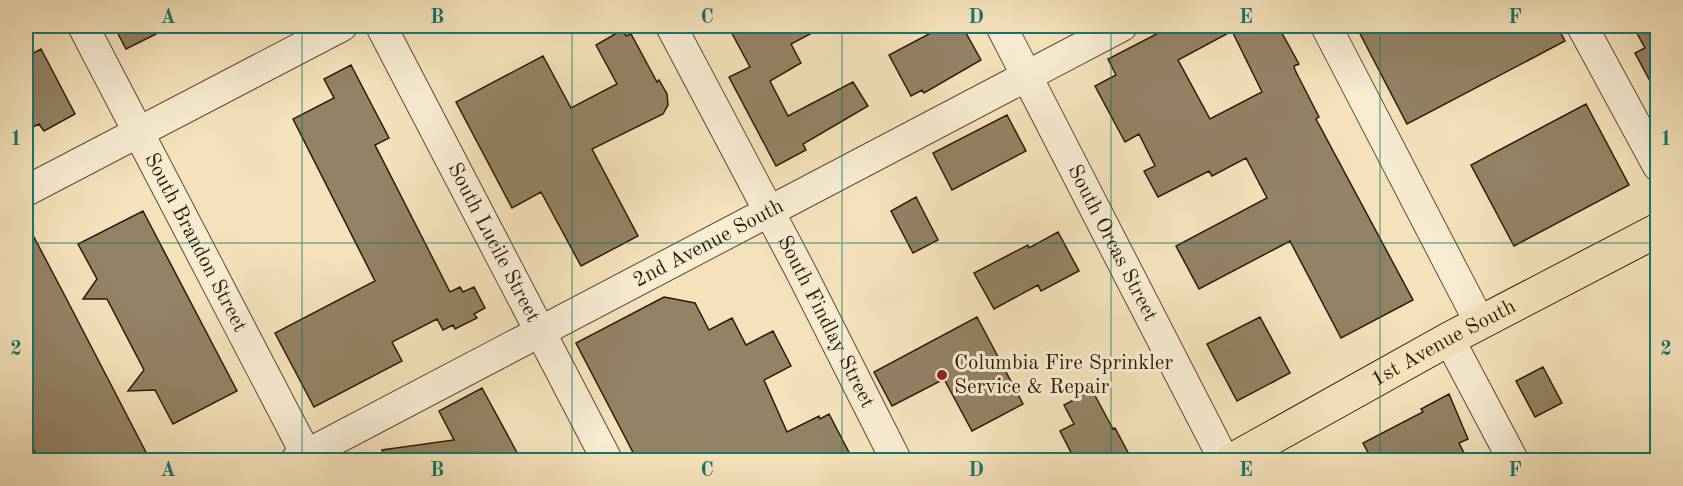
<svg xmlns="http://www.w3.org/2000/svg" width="1683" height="486" font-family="'Old Standard TT',serif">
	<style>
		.building { fill: #948265; stroke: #2b1b08; stroke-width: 1.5; fill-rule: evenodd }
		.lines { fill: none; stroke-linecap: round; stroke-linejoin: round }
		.minor-casing { stroke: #5e4d35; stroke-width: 32 }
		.major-casing { stroke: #2b1b08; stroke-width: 35 }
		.minor { stroke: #f8ecd3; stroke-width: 30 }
		.major { stroke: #f5e2bb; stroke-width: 33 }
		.grid { fill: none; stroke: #0f766e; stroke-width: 1.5; stroke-opacity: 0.55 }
		.poi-dot { fill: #8f2418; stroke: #f8ecd3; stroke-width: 2 }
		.labels { text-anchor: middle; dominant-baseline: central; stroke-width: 6; stroke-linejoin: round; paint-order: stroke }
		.street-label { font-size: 21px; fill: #2b1b08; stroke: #f8ecd3 }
		.poi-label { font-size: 21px; fill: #2b1b08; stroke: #f8ecd3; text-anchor: start }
		.neatline { fill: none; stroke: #0f766e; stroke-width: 2 }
		.grid-label { font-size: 20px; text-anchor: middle; font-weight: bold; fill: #0f766e }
	</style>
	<rect width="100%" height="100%" fill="#f5e2bb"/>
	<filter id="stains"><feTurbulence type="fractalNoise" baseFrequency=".00333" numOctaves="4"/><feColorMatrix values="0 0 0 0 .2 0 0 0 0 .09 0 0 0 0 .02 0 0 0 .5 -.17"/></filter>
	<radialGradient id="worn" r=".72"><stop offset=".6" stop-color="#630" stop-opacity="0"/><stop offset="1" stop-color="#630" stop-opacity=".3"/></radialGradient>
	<path class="building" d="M114 26H172L126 49Z
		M728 26H825L791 44 801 63 770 81 788 116 853 82 868 106 803 144 806 150 776 166 729 77 750 67Z
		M944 26H962L981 60 924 93 922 90 911 96 889 55Z
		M1172 26H1278L1299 64 1294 66 1295 70 1319 117 1316 119 1413 300 1341 338 1290 241 1199 289 1176 246 1267 198 1246 158 1212 176 1209 171 1158 197 1144 171 1155 166 1139 134 1125 142 1095 86 1116 75 1108 59ZM1232 31 1262 92 1210 119 1178 60Z
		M1356 26H1557L1565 41 1407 124Z
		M1633 26H1658V96L1635 53 1645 48Z
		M622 30 626 36 631 34 657 82 659 80 667 94 668 105 663 114 592 149 638 236 581 266 541 192 512 208 456 102 543 56 571 108 617 84 596 45Z
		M41 49 75 114 44 131 39 124 31 128 26 118V57Z
		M351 65 389 138 375 145 450 292 460 287 463 292 474 287 485 308 474 314 477 318 455 329 453 325 443 330 437 319 392 342 402 361 314 407 275 333 375 281 293 119 334 98 324 79Z
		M1586 104 1629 185 1514 246 1471 165Z
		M1007 115 1026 151 952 190 933 153Z
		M916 197 938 240 913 253 891 211Z
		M143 211 237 391 173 424 155 390 128 391 144 370 107 299H83L97 279 78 244Z
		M26 222 66 298 150 460H39L26 435Z
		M1058 232 1079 271 1041 291 1038 285 994 309 974 273 1028 245 1029 248Z
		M664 297 695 303 709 330 732 318 746 345 773 331 791 366 764 380 787 432 819 416 820 419 829 414 853 460H637L576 343Z
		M977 317 1023 404 972 431 944 379 892 406 874 372Z
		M1260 317 1290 373 1237 401 1207 344Z
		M1543 367 1562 403 1535 417 1516 381Z
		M482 388 521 460H383L382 450 454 440 439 411Z
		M1092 390 1113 429 1115 428 1132 460H1075L1060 431 1074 424 1064 405Z
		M1449 394 1468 439 1459 443 1464 453 1450 460H1372L1363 443 1423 412 1421 409Z"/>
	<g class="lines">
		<defs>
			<g id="minor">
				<path id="s1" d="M83 26 309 460"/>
				<path id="s2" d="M381 26 607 460"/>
				<path id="s3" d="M671 26 800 270 896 460"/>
				<path id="s4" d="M1001 26 1224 460"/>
				<path d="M1326 26 1480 323"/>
				<path d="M1582 26 1658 166"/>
				<path d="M26 191 342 26"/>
				<path d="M1449 339 1513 460"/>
				<path id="s5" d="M296 460 1122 26"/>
			</g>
			<g id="major">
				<path id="s6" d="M1232 460 1449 339 1658 230"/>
			</g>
		</defs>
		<use href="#minor" class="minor-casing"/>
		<use href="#major" class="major-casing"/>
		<use href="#minor" class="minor"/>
		<use href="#major" class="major"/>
	</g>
	<path class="grid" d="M302 26V460M572 26V460M842 26V460M1111 26V460M1380 26V460M26 243H1658"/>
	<circle class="poi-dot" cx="942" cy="375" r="6"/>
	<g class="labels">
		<g class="street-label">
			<text stroke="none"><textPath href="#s1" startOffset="244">South Brandon Street</textPath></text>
			<text stroke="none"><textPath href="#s2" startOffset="244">South Lucile Street</textPath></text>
			<text stroke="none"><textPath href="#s5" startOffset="466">2nd Avenue South</textPath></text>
			<text stroke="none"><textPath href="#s4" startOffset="244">South Orcas Street</textPath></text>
			<text stroke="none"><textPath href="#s3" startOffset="334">South Findlay Street</textPath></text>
			<text stroke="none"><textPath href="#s6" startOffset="242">1st Avenue South</textPath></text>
		</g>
		<g class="poi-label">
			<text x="954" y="363">Columbia Fire Sprinkler<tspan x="954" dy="24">Service &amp; Repair</tspan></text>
		</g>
	</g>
	<rect width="1683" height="486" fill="none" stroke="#f5e2bb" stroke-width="66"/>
	<rect x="33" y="33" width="1617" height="420" class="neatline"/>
	<g class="grid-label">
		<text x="168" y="23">A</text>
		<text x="437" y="23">B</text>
		<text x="707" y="23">C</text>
		<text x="976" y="23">D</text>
		<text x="1246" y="23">E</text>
		<text x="1515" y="23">F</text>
		<text x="16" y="145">1</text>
		<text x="1666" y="145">1</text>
		<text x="16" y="355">2</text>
		<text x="1666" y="355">2</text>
		<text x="168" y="476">A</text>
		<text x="437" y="476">B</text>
		<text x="707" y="476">C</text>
		<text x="976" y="476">D</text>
		<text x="1246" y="476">E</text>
		<text x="1515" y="476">F</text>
	</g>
	<rect width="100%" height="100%" filter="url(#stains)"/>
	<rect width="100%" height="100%" fill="url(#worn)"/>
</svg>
